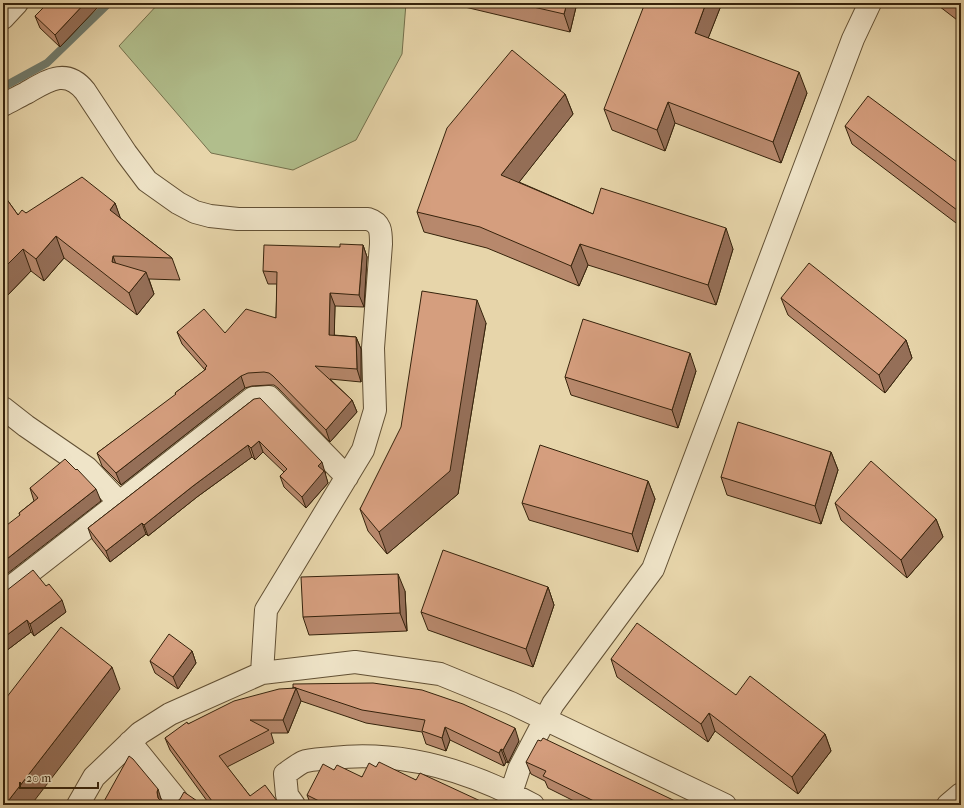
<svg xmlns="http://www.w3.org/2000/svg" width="964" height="808" font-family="'IM FELL French Canon',serif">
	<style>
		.green { fill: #b1be8c; stroke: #74704c }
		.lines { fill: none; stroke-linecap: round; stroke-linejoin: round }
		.stream { stroke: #707c6e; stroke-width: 8 }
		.minor-casing { stroke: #625034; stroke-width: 24 }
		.minor { stroke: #efe4c8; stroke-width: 22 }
		.wall { fill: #b7886c; stroke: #36230c }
		.shaded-wall { fill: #956f58; stroke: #36230c }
		.building { fill: #d59e7e; stroke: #36230c }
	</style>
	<rect width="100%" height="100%" fill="#e7d5aa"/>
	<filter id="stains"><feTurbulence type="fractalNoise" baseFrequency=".005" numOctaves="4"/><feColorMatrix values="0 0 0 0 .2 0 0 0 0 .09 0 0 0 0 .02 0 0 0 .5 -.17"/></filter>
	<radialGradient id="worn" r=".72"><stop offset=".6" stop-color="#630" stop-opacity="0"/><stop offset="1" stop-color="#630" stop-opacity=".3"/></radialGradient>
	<path class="green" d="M159 3H406L402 54 356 140 293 170 211 153 119 46Z"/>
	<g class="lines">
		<path class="stream" d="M3 87 47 63 109 3"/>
		<defs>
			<path id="minor" d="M3 18 17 3
				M3 105C11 101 18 97 26 93 47 81 66 67 85 91L126 153 147 181 178 203 195 212 210 216 238 219H368C381 223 381 231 381 244L373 348 375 410 363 450 266 610 262 673
				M3 408 26 426 87 468 119 502
				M3 593 253 398 269 397 347 477
				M130 742 177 800 174 805
				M511 793 519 769 553 704 653 569 853 39 870 3
				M78 805 94 777 140 733 170 714 262 673 355 662 440 674 511 703 725 805
				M294 805 287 795 285 774C291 770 297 765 303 762 310 759 325 759 333 758 403 750 472 772 533 805
				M948 805 961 794"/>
		</defs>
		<use href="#minor" class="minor-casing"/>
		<use href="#minor" class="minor"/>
	</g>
	<path class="wall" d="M48 3H98L99 6 60 47 40 28 35 16Z
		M448 3H577L570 32Z
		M722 3 708 38 807 93 781 163 675 123 665 151 612 130 604 109Z
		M935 3H961V23Z
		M565 94 573 114 519 182 593 214 733 249 716 305 588 265 579 286 487 248 424 232 417 212Z
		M845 126 961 165V228L960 226 852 144Z
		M3 194 18 215 26 213 115 203 120 218 172 258 180 280 149 279 154 294 137 315 64 258 44 281 31 271 5 298 3 296Z
		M363 245 367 257 364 307 335 306 334 335 356 337 361 349V382L330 379 352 400 357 412 330 442 278 388 274 385H269L252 386 245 388 121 485 102 466 97 453 176 395 175 393 205 370 182 344 177 332 225 333 276 318 277 284H268L263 271 340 247Z
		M781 298 906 340 912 358 885 393 788 315Z
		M486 323 458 494 387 554 368 531 360 509Z
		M696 371 678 428 571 395 565 377Z
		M254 399 326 473 325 474 328 483 306 508 284 487 280 476 284 472 263 452 255 460 252 457 197 497 148 536 146 534 110 562 92 539 88 528Z
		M831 452 838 470 821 524 727 495 721 477Z
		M648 481 655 499 638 552 529 520 522 503Z
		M30 488 101 501 20 515 19 513 34 501Z
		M835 503 936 519 943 537 907 578 841 520Z
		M548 587 554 605 533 667 428 630 421 612Z
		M405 591 407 631 309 635 303 617Z
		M3 592 66 612 34 636 31 632 6 651 3 647Z
		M192 651 196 663 178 689 155 673 150 661Z
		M611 659 736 695 825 734 831 751 798 794 715 731 708 742 617 677Z
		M293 687 519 741 508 763 506 762 504 766 450 740 446 751 426 744 422 732 366 723 301 701 288 733H271L274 743 227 767 250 796 280 805H210L170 750 165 738 188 724 293 688Z
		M526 762 683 805H582L548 788 545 781 531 774Z
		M376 767 416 780 489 805H311L307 795 334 770 362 777Z"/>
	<path class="shaded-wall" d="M85 3H98L99 6 60 47 55 35Z
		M567 3H577L570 32 564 14Z
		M706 3H722L702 54 695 33Z
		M799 72 807 93 781 163 773 142Z
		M565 94 573 114 509 195 501 175Z
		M668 102 675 123 665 151 657 130Z
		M115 203 123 225 110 210Z
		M726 228 733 249 716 305 708 285Z
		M56 236 64 258 44 281 36 259Z
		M580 244 588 265 579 286 571 266Z
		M363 245 367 257 364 307 359 295Z
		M23 249 31 271 5 298 3 294V269Z
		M113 256 121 278 112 262Z
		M146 272 154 294 137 315 129 293Z
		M330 293 335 306 334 347 329 335Z
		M477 300 486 323 458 494 387 554 379 532Z
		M356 337 361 349V382L357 369Z
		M906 340 912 358 885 393 879 375Z
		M690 353 696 371 678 428 672 410Z
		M241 376 245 388 121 485 116 473Z
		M352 400 357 412 330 442 326 430Z
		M259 441 263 452 255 460 251 448Z
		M248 445 252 457 197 497 148 536 144 525 193 486Z
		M831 452 838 470 821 524 815 506Z
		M322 462 328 483 306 508 302 497 318 466Z
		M648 481 655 499 638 552 632 534Z
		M96 489 101 501 3 577V562Z
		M936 519 943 537 907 578 901 560Z
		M142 523 146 534 110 562 106 551Z
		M398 574 405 591 407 631 400 613Z
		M548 587 554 605 533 667 526 649Z
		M62 600 66 612 34 636 30 624Z
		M27 620 31 632 6 651 3 642V638Z
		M192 651 196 663 178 689 173 677Z
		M112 667 120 689 31 805H5Z
		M296 688 301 701 288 733 283 720Z
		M709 713 715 731 708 742 701 724Z
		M445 727 450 740 446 751 442 738Z
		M515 728 519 741 508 763 503 750Z
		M825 734 831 751 798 794 792 777Z
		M501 749 506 762 504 766 499 753Z
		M158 789 162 802V805L158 798 157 792Z"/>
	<path class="building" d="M48 3H85L55 35 35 16Z
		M516 3H567L564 14Z
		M645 3H706L695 33 799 72 773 142 668 102 657 130 604 109Z
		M512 50 565 94 501 175 593 214 601 188 726 228 708 285 580 244 571 266 480 227 417 212 447 128Z
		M868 96 961 165V213L845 126Z
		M82 177 115 203 110 210 172 258 113 256 112 262 146 272 129 293 56 236 36 259 23 249 3 269V194L18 215 22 210 26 213Z
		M961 217V223L958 221Z
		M340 244 363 245 359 295 330 293 329 335 356 337 357 369 315 366 352 400 326 430 273 376 269 373 264 372 248 373 241 376 116 473 97 453 176 394 175 393 206 369 205 368 207 366 177 332 204 309 225 333 246 309 276 318 277 272 263 271 264 245 340 247Z
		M809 263 906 340 879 375 781 298Z
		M422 291 477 300 450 471 379 532 360 509 401 427Z
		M583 319 690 353 672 410 565 377Z
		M260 398 322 462 318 466 324 471 302 497 280 476 287 469 259 441 251 448 248 445 193 486 144 525 142 523 106 551 88 528 254 399Z
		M738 422 831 452 815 506 721 477Z
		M540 445 648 481 632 534 522 503Z
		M65 459 76 470 77 469 96 489 3 562V528L20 515 19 513 38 498 30 488Z
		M871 461 936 519 901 560 835 503Z
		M443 550 548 587 526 649 421 612Z
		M33 570 46 586 49 584 62 600 30 624 27 620 3 638V592L6 591Z
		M398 574 400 613 303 617 301 577Z
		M637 623 736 695 750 676 825 734 792 777 709 713 701 724 611 659Z
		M61 627 112 667 5 805H3V702Z
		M169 634 192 651 173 677 150 661Z
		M373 683 422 690 463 704 515 728 503 750 501 749 499 753 445 727 442 738 422 731 425 720 362 710 296 688 283 720H250L269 730 219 756 250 796 265 785 280 805H215L165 738 187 722 188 724 234 701 279 689 296 688 293 687V684Z
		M543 738 671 799 683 805H602L543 776 546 771 526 762 538 740 541 741Z
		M129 756 133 759 158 789 157 792 158 798 163 803 169 805 175 803 180 799 184 792 203 805H102Z
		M379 762 416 780 420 773 489 805H327L307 795 323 764 334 770 337 765 362 777 369 763 376 767Z"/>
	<rect width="964" height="808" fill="none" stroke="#e7d5aa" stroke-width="16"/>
	<rect x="4" y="4" width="956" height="800" fill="none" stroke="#36230c" stroke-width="2"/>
	<rect x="8" y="8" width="948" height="792" fill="none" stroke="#36230c"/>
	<path d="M20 782v6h78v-6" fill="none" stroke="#36230c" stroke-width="2"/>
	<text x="26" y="782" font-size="12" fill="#36230c" stroke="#efe4c8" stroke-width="3" paint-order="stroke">20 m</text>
	<rect width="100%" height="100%" filter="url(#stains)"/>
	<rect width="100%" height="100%" fill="url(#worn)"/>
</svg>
